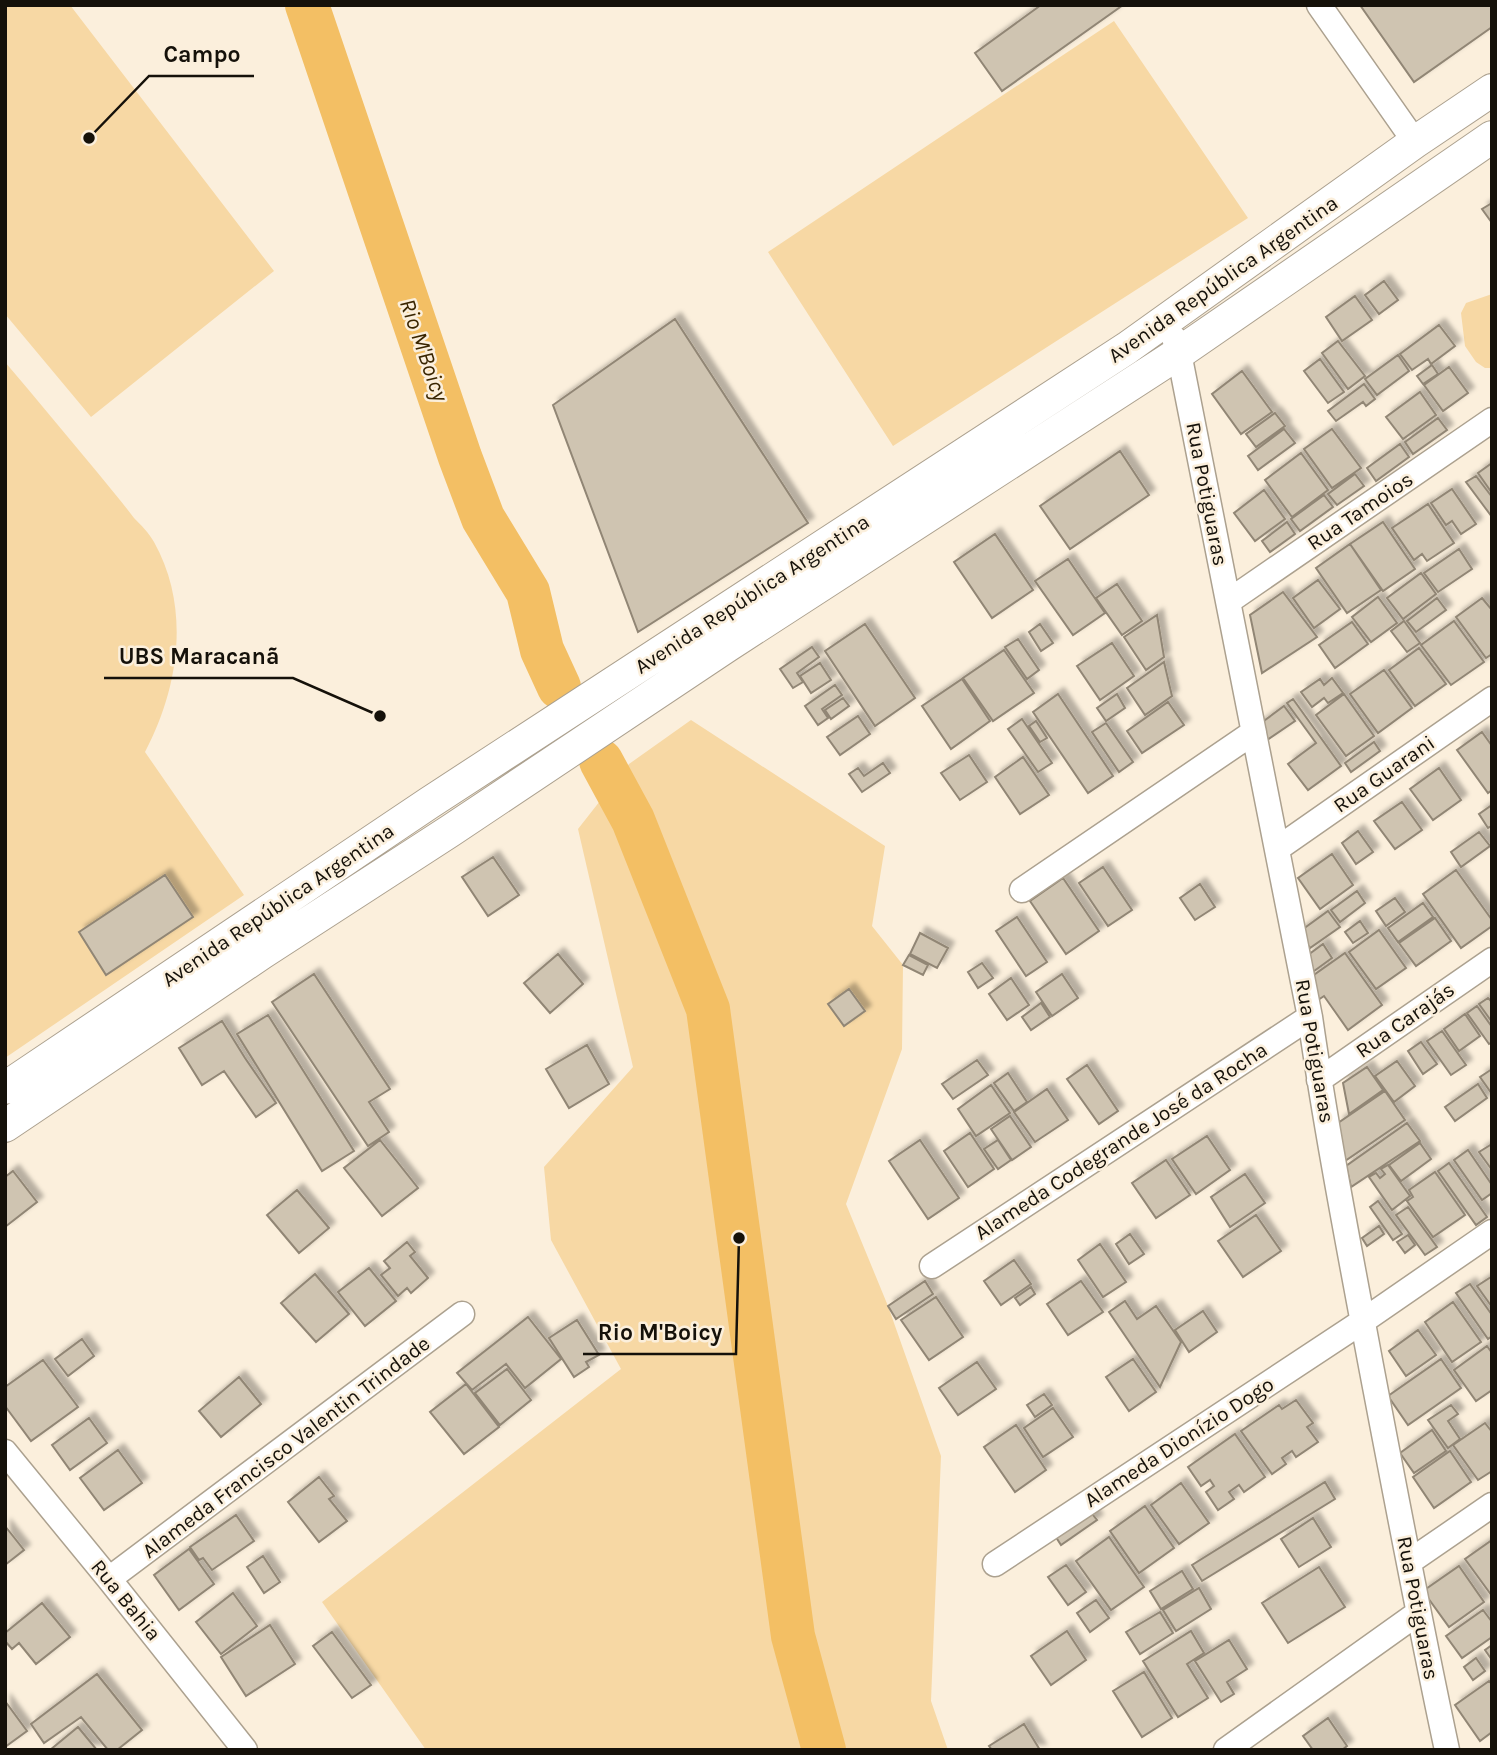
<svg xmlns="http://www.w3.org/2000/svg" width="1497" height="1755" font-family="Karla,sans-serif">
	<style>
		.green { fill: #f7d8a4 }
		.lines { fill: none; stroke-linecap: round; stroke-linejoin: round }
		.river { stroke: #f3bf64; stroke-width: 44 }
		.building { fill: #cfc4b1; stroke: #918675; stroke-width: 2; filter: url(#shadow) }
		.minor-casing { stroke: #aca18f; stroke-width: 27 }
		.major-casing { stroke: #aca18f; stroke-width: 34 }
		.minor { stroke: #fff; stroke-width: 24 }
		.major { stroke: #fff; stroke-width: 32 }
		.labels { text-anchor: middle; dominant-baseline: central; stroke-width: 5; stroke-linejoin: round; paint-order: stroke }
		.street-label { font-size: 21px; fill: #15110a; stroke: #fbefdc }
		.water-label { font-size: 23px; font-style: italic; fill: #392500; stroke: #fbefdc }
		.leader { fill: none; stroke: #15110a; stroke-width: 2.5 }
		.callout-dot { fill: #15110a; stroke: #fbefdc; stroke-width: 2.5 }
		.callout-label { font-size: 23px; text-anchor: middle; font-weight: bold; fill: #15110a; stroke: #fbefdc; stroke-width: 5; stroke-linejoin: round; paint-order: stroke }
	</style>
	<defs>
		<filter id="shadow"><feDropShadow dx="6" dy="-6" stdDeviation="2" flood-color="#0004"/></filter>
	</defs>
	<rect width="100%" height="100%" fill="#fbefdc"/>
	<path class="green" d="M5 5H70L274 271 91 417 5 314Z
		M1114 21 1248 218 893 446 768 252Z
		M1492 294V368H1485L1476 362 1465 346 1461 313 1466 303Z
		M5 362C36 398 66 435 97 472 109 487 122 502 134 518 141 525 149 533 154 542 191 608 179 688 145 752L244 895 5 1058Z
		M691 720 885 846 872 926 903 965 902 1049 846 1204 888 1306 941 1456 931 1701 948 1750H426L322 1602 621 1369 551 1240 544 1167 633 1067 578 829 629 764Z"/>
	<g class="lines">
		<path class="river" d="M307 5 460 457 483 518 528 592 542 650 559 687
			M601 761 633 820 708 1009 793 1636 824 1750"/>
	</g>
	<path class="building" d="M1041 5H1123L1002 91 975 53Z
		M1360 5H1492V27L1414 82Z
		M1492 203V223L1482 209Z
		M1384 281 1398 300 1379 314 1365 295Z
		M1355 296 1372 320 1342 341 1326 317Z
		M675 319 808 523 638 632 553 405Z
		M1439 325 1455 346 1431 364 1428 359 1412 370 1400 354Z
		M1338 341 1365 376 1348 389 1322 353Z
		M1398 355 1409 371 1377 395 1365 379Z
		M1320 359 1344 392 1328 403 1304 371Z
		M1432 365 1438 374 1423 384 1417 376Z
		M1449 367 1468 393 1443 411 1424 385Z
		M1242 371 1272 412 1241 434 1212 394Z
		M1364 384 1375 399 1366 406 1363 402 1336 421 1328 411Z
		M1420 392 1436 415 1403 439 1386 417Z
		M1275 413 1285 426 1256 447 1246 434Z
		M1438 418 1447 430 1413 454 1405 442Z
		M1284 429 1295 443 1258 470 1248 456Z
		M1332 429 1361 468 1332 488 1304 449Z
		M1400 444 1409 457 1376 481 1367 468Z
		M1120 451 1149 495 1070 549 1040 506Z
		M1301 453 1328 490 1292 517 1265 480Z
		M1492 463V493L1478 473Z
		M1355 474 1364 486 1337 505 1328 494Z
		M1476 476 1492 497V517L1466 482Z
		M1452 489 1476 524 1461 534 1452 521 1446 525 1431 503Z
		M1264 490 1285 519 1255 541 1234 513Z
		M1324 495 1333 507 1300 531 1291 519Z
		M1428 504 1454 543 1427 561 1422 554 1414 560 1392 528Z
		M1287 522 1295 534 1270 552 1262 541Z
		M1383 522 1415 569 1383 591 1350 544Z
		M995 534 1033 590 992 618 954 562Z
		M1350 544 1381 590 1347 613 1316 568Z
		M1459 549 1472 569 1438 592 1424 573Z
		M1068 559 1105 613 1073 635 1035 581Z
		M1421 573 1436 594 1403 619 1387 598Z
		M1318 580 1340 609 1314 628 1293 598Z
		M1117 584 1142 621 1122 635 1096 598Z
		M1283 592 1317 637 1262 673 1250 615Z
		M1378 597 1397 623 1371 642 1352 617Z
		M1437 598 1446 610 1416 632 1407 621Z
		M1482 598 1492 610V654L1486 658 1456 617Z
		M1157 615 1164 657 1146 670 1124 637Z
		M1404 621 1420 643 1407 652 1391 631Z
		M1454 621 1484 662 1451 685 1421 645Z
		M1352 622 1368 644 1335 668 1319 645Z
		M865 624 915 698 875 726 825 651Z
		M1040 624 1053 643 1041 651 1029 632Z
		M1018 639 1039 670 1027 679 1005 647Z
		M1112 643 1134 676 1100 700 1077 666Z
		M812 647 819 657 797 673 803 682 793 688 780 669Z
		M1419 648 1446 684 1415 706 1389 670Z
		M1004 650 1034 693 993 721 963 678Z
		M1164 662 1172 696 1145 715 1127 688Z
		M820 663 831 680 811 693 800 676Z
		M1384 670 1412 708 1378 733 1350 694Z
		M1332 678 1343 693 1328 703 1324 698 1312 707 1301 692 1320 679 1324 685Z
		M962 679 990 721 951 749 922 706Z
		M835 685 842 695 822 709 828 718 818 725 805 706Z
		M1058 694 1113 776 1088 793 1033 712Z
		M1117 694 1125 708 1106 721 1097 708Z
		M1344 694 1374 736 1346 756 1316 715Z
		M843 698 849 706 831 719 825 710Z
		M1293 699 1341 766 1308 790 1288 764 1316 743 1287 703Z
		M1168 702 1184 725 1142 753 1127 731Z
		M1284 706 1295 721 1267 740 1257 726Z
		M858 716 870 734 840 755 827 737Z
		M1022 719 1052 763 1038 772 1008 729Z
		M1036 721 1047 738 1040 742 1029 726Z
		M1106 723 1133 762 1119 772 1092 732Z
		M1482 732 1492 746V790L1488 793 1457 750Z
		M1374 742 1380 751 1351 772 1345 763Z
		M969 755 987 782 960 800 941 773Z
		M1023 757 1049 795 1020 814 995 777Z
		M883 763 890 773 862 792 849 774 858 768 864 776Z
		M1439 768 1461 800 1433 820 1410 789Z
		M1402 802 1422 830 1395 849 1374 821Z
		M1492 805V826L1488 828 1479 814Z
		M1358 831 1373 852 1356 864 1342 843Z
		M1479 832 1490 846 1461 867 1451 852Z
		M1332 854 1353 885 1320 909 1298 878Z
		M493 857 519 895 488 916 462 877Z
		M1103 867 1132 910 1108 926 1079 883Z
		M1456 870 1492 920V926L1461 948 1423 894Z
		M165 875 193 917 106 975 79 932Z
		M1063 878 1099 931 1066 954 1030 901Z
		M1200 884 1215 907 1195 920 1180 898Z
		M1357 891 1365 903 1340 922 1331 910Z
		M1395 898 1405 912 1386 926 1376 911Z
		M1423 903 1433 917 1398 942 1388 928Z
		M1328 911 1340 927 1310 948 1299 932Z
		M1017 917 1047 962 1026 976 996 931Z
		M1435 918 1451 941 1416 966 1399 943Z
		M1360 921 1368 933 1353 943 1345 932Z
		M1379 930 1406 968 1376 989 1349 952Z
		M920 933 948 948 937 968 910 954Z
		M1323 944 1332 958 1310 974 1308 955Z
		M1345 953 1382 1005 1348 1030 1324 996 1315 1002 1311 977Z
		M558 954 583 984 550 1013 524 983Z
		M909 955 928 965 923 975 903 965Z
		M982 963 993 978 978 988 968 972Z
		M314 974 390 1089 369 1102 389 1132 368 1146 272 1002Z
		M1062 974 1078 998 1052 1016 1036 992Z
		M1011 978 1029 1005 1007 1020 989 994Z
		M849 989 865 1011 844 1026 828 1004Z
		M1488 998 1492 1002V1022L1479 1004Z
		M1041 1003 1050 1017 1031 1030 1022 1017Z
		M1477 1006 1492 1027V1042L1489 1044 1467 1013Z
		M1465 1014 1480 1036 1459 1051 1444 1029Z
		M268 1015 354 1151 322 1171 237 1034Z
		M222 1021 245 1058 276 1103 256 1117 224 1071 202 1085 179 1048Z
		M1442 1031 1466 1065 1451 1075 1427 1041Z
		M1421 1042 1437 1064 1423 1074 1408 1051Z
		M587 1045 609 1084 569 1108 546 1069Z
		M977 1060 988 1075 953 1099 942 1084Z
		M1397 1061 1415 1086 1394 1102 1375 1076Z
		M1087 1065 1118 1111 1099 1124 1067 1079Z
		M1367 1067 1383 1090 1349 1114 1343 1083Z
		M1492 1069V1094L1480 1077Z
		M1008 1073 1027 1102 1014 1111 994 1083Z
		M1478 1084 1487 1098 1455 1121 1445 1107Z
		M991 1085 1010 1113 976 1136 958 1109Z
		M1047 1089 1068 1120 1035 1142 1014 1112Z
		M1385 1091 1405 1120 1345 1161 1338 1123Z
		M1010 1116 1031 1147 1012 1160 991 1129Z
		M1407 1123 1420 1141 1351 1187 1346 1166Z
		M970 1133 994 1169 968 1187 944 1151Z
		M1207 1136 1230 1170 1196 1194 1172 1159Z
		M380 1140 418 1188 382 1216 344 1168Z
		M920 1140 959 1198 928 1219 889 1161Z
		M998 1140 1011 1160 998 1169 984 1149Z
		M1420 1143 1431 1159 1401 1181 1389 1165Z
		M1492 1144V1170L1479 1152Z
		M1468 1150 1492 1185V1193L1482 1200 1454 1160Z
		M1166 1160 1190 1195 1156 1218 1132 1183Z
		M1449 1163 1487 1217 1476 1225 1438 1171Z
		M1388 1165 1410 1196 1392 1210 1369 1177 1376 1173 1380 1178 1385 1174 1381 1169Z
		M13 1171 37 1202 5 1227V1177Z
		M1435 1172 1465 1215 1433 1237 1407 1201 1413 1197 1409 1190Z
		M1245 1174 1265 1203 1230 1227 1211 1197Z
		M297 1190 329 1228 299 1253 267 1215Z
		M1378 1201 1402 1234 1393 1240 1370 1207Z
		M1408 1207 1437 1247 1425 1255 1396 1215Z
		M1256 1215 1281 1251 1243 1277 1218 1241Z
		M1379 1226 1384 1234 1367 1246 1362 1238Z
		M1130 1234 1144 1254 1129 1264 1116 1244Z
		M1408 1235 1415 1245 1405 1253 1397 1242Z
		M407 1242 415 1252 410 1256 428 1278 411 1293 407 1288 398 1296 381 1275 390 1268 384 1261Z
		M1100 1244 1126 1282 1103 1297 1078 1260Z
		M1014 1260 1031 1284 1001 1305 984 1281Z
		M369 1268 396 1301 365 1326 338 1292Z
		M315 1274 349 1314 316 1342 281 1303Z
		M1491 1277H1492V1307L1477 1286Z
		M925 1281 933 1294 896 1319 888 1306Z
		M1081 1281 1103 1312 1068 1335 1047 1304Z
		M1470 1284 1492 1315V1336L1488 1339 1456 1293Z
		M1031 1287 1035 1294 1020 1305 1015 1298Z
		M936 1297 963 1337 929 1360 901 1320Z
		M1125 1301 1137 1319 1156 1306 1181 1342 1160 1387 1109 1312Z
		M1453 1302 1481 1342 1452 1362 1425 1322Z
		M1203 1311 1217 1332 1189 1352 1175 1330Z
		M528 1317 561 1359 525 1388 506 1364 472 1390 457 1373Z
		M577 1320 599 1355 586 1362 589 1367 574 1377 549 1338Z
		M1418 1330 1436 1355 1406 1376 1389 1351Z
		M82 1339 94 1356 68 1376 55 1359Z
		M1487 1346 1492 1353V1390L1476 1401 1454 1370Z
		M1133 1359 1156 1392 1129 1411 1106 1377Z
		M1441 1359 1461 1388 1408 1425 1388 1396Z
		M43 1360 78 1407 31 1441 5 1406V1387Z
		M977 1362 996 1389 958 1415 939 1388Z
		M507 1369 531 1400 500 1425 475 1393Z
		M239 1377 261 1404 221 1437 199 1411Z
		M466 1384 499 1427 464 1454 430 1412Z
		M1044 1394 1052 1405 1035 1417 1027 1405Z
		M1296 1400 1313 1423 1307 1427 1318 1442 1296 1457 1292 1451 1282 1458 1286 1464 1272 1474 1241 1431 1279 1405 1282 1409Z
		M1451 1405 1458 1414 1448 1421 1460 1439 1448 1448 1428 1420Z
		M1053 1408 1073 1437 1043 1457 1024 1428Z
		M89 1418 107 1443 70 1470 52 1445Z
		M1485 1423 1492 1432V1471L1478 1480 1453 1445Z
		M1016 1425 1046 1470 1015 1492 984 1447Z
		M1432 1430 1446 1451 1414 1473 1400 1453Z
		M1235 1434 1265 1477 1244 1492 1239 1485 1229 1492 1234 1499 1218 1510 1206 1492 1214 1486 1210 1480 1201 1486 1188 1467Z
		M118 1450 142 1483 104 1510 80 1478Z
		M1450 1451 1471 1482 1434 1508 1413 1477Z
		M319 1477 334 1496 329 1499 347 1521 319 1542 288 1502Z
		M1325 1482 1335 1499 1202 1581 1192 1565Z
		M1181 1483 1209 1523 1179 1544 1151 1505Z
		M1145 1506 1174 1548 1139 1573 1110 1531Z
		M1089 1510 1097 1520 1061 1545 1054 1534Z
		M236 1515 254 1541 212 1570 203 1558 199 1560 190 1547Z
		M1313 1518 1331 1547 1299 1567 1281 1539Z
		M5 1526 24 1550 5 1565Z
		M1109 1537 1144 1587 1111 1610 1076 1561Z
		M1492 1540V1596L1465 1559Z
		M189 1549 214 1584 179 1610 154 1575Z
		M263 1556 280 1582 264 1593 247 1567Z
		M1066 1565 1086 1592 1068 1605 1048 1577Z
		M1459 1566 1484 1602 1449 1627 1423 1591Z
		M1319 1567 1345 1607 1288 1643 1262 1603Z
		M1182 1571 1193 1589 1161 1609 1150 1591Z
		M1199 1588 1211 1609 1176 1631 1163 1610Z
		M233 1593 257 1626 221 1654 196 1622Z
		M1096 1600 1109 1618 1090 1632 1077 1613Z
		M42 1603 70 1637 36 1664 19 1643 12 1649 5 1641V1633Z
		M1483 1610 1492 1622V1637L1462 1658 1446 1636Z
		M1160 1612 1173 1633 1140 1654 1126 1632Z
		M270 1625 295 1664 246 1696 221 1657Z
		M1067 1631 1086 1660 1051 1685 1031 1656Z
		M1191 1631 1204 1653 1187 1664 1208 1698 1178 1717 1143 1661Z
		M332 1632 371 1685 352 1698 313 1646Z
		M1229 1640 1247 1669 1227 1682 1234 1694 1221 1702 1195 1661Z
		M1492 1645V1660L1485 1650Z
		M1476 1658 1485 1671 1473 1680 1464 1667Z
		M1144 1672 1172 1718 1142 1737 1113 1691Z
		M97 1674 142 1730 117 1750H108L81 1717 44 1743 31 1724Z
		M1489 1681 1492 1684V1732L1480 1741 1455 1705Z
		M5 1701 27 1731 5 1747Z
		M1328 1718 1347 1746 1342 1750H1313L1303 1736Z
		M1024 1724 1040 1750H992L989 1746Z
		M78 1727 97 1750H50Z"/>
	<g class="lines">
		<defs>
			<path id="minor" d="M1319 5 1415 142
				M1174 338 1179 353 1310 1017C1327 1135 1350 1253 1372 1371 1396 1497 1420 1624 1447 1750
				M1229 601 1492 420
				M1277 849 1492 699
				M1022 890 1254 732
				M1319 1080 1492 960
				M932 1266 1310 1017
				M5 1452 109 1579 245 1750
				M1409 1562 1492 1505
				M995 1564 1363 1321 1492 1232
				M109 1579 462 1314
				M1226 1750 1418 1613"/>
			<path id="major" d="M5 1088 429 803 1127 348 1415 142 1492 90
				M5 1126 262 953 450 831 727 646 1179 353 1492 137"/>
		</defs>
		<use href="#minor" class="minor-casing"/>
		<use href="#major" class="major-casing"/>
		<use href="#minor" class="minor"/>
		<use href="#major" class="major"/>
	</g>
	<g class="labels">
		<g class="street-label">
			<text transform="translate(1223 279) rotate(-35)">Avenida República Argentina</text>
			<text transform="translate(1207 494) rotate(79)">Rua Potiguaras</text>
			<text transform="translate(1360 511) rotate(-34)">Rua Tamoios</text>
			<text transform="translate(752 594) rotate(-33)">Avenida República Argentina</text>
			<text transform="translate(1384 774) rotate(-35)">Rua Guarani</text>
			<text transform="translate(278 905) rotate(-34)">Avenida República Argentina</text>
			<text transform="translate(1405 1020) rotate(-35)">Rua Carajás</text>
			<text transform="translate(1315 1051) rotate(80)">Rua Potiguaras</text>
			<text transform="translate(1121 1141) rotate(-33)">Alameda Codegrande José da Rocha</text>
			<text transform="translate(1179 1442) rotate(-33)">Alameda Dionízio Dogo</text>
			<text transform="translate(286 1447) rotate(-37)">Alameda Francisco Valentin Trindade</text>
			<text transform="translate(126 1600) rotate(51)">Rua Bahia</text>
			<text transform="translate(1418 1608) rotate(79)">Rua Potiguaras</text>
		</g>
		<g class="water-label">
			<text transform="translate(424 350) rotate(71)">Rio M'Boicy</text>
		</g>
	</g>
	<path class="leader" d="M89 138L149 76H254M380 716L293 678H104M739 1238L736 1354H583"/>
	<g class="callout-dot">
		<circle cx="89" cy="138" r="7"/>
		<circle cx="380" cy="716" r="7"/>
		<circle cx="739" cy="1238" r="7"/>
	</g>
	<g class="callout-label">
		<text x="202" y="62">Campo</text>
		<text x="199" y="664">UBS Maracanã</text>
		<text x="660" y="1340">Rio M'Boicy</text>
	</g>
	<rect width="1497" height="1755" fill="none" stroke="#15110a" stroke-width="14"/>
</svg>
